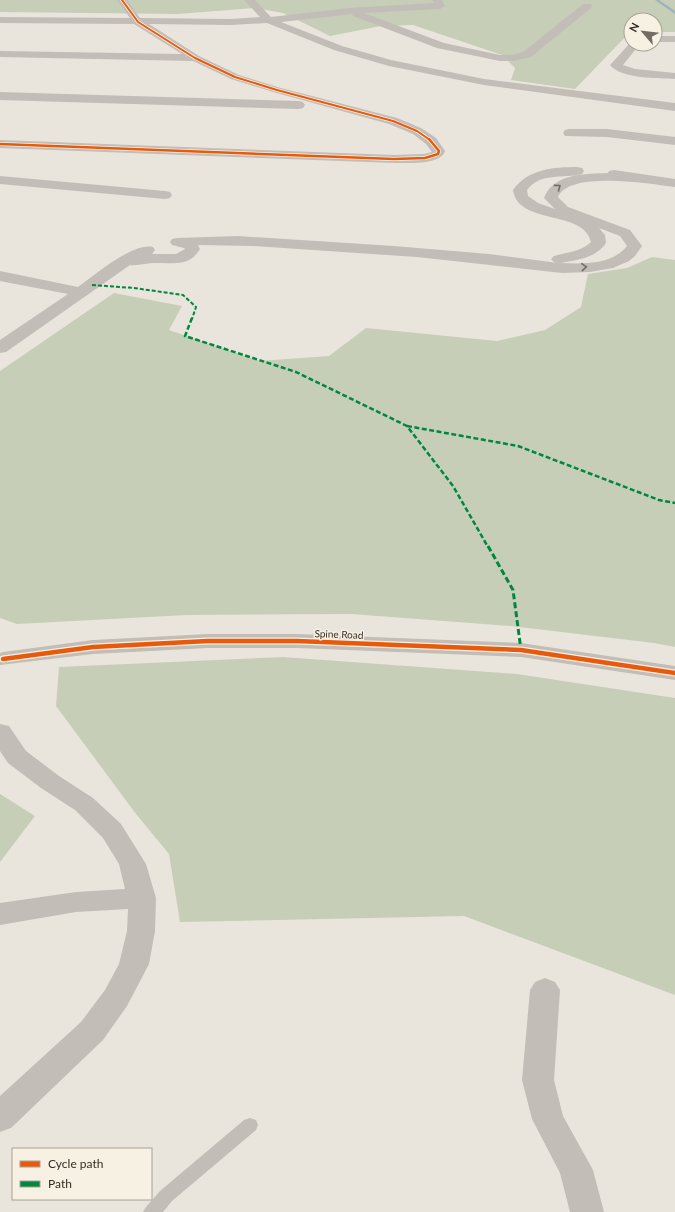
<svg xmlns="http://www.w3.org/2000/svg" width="675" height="1212" font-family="Lato,sans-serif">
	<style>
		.green { fill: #c7ceb8 }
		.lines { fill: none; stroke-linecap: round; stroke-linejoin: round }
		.stream { fill: #9ab5b9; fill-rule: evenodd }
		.service { fill: #c2bdb7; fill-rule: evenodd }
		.minor { fill: #c2bdb7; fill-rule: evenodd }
		.quiet-far2 { stroke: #00873e; stroke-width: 2; stroke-dasharray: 4 2; stroke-linecap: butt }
		.quiet-far1 { stroke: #00873e; stroke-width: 2.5; stroke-dasharray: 5 2.5; stroke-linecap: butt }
		.quiet { stroke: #00873e; stroke-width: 3; stroke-dasharray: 6 3; stroke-linecap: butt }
		.cycleway-far2-casing { stroke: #f7f1e3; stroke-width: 3.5 }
		.cycleway-far1-casing { stroke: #f7f1e3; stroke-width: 4 }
		.cycleway-casing { stroke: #f7f1e3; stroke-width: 7 }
		.cycleway-far2 { stroke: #e8590c; stroke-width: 2 }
		.cycleway-far1 { stroke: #e8590c; stroke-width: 2.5 }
		.cycleway { stroke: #e8590c; stroke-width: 4.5 }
		.oneway { stroke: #736d67 }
		.labels { text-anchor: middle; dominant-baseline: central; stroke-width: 3; stroke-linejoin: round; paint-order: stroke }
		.street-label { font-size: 10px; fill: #322b25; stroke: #f7f1e3 }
	</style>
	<rect width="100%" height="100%" fill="#e9e5dd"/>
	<path class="green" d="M0 0H675V32H655V20H631V31L575 89 511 80 515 68 502 55 413 25 381 26 330 36 283 13 255 8 178 14 0 12Z
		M652 257 675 260V647L654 643 511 626 351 614 187 615 17 624 0 618V371L114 293 182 306 169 330 260 361 329 356 366 328 497 341 545 330 581 307 588 274 627 268Z
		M283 657 517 674 675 698V995L464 916 180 922 169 854 136 814 56 706 59 667Z
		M0 794 35 816 0 862Z"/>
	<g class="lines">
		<path class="stream" d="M655 0H659L675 11V14Z"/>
		<path class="service" d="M250 1118 256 1120 258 1125 256 1130 172 1201 163 1212H143L146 1207 160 1191 244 1120Z"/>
		<path class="minor" d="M117 0H127L140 18 231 19 260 17 244 0H255L271 17 349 8 434 3 432 0H442L445 6 440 9 364 13 444 43 500 55H513L523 52 583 4H591L592 6 591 8 531 57 513 61H500L437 48 353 16 352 14 281 22 342 46 391 60 484 79 675 103V111L484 85 389 66 334 50 267 23 231 25 149 24 199 56 239 75 281 88 397 118 421 128 436 138 445 151C441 165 407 163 394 163L0 148V140L394 155 424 154 432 152 426 144 413 134 389 124 273 92 231 79 193 61 0 57V51L182 54 134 24 0 23V17L130 18Z
			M655 36H675V42H655Z
			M631 42V44H640L623 65 635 69 675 73V79C659 78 621 79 610 65L612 63Z
			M0 92 299 101 303 102 305 105 303 108 299 109 0 100Z
			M569 129H607L675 137V145L607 137 565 136 563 133 565 130Z
			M577 167 582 168 584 171 582 174C562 179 541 172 527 190L528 196 538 203 555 209 544 198C554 173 585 174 608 173L609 171 614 170 675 179V187C652 184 569 170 558 197L568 207 630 230 642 246 635 256 629 261 613 268 590 272 562 273 417 257 253 246 198 245 200 249C188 268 175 262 155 263 147 263 138 266 130 265L6 352 0 353V340L68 294 0 281V271L78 287C95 275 133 242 153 247L155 250 152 254H176L185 249 184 248 172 245 170 242 172 239 177 238 238 236 394 246 489 254 558 263 554 262 551 259 554 256C567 252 581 252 591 242 584 209 518 226 513 190 528 169 553 167 577 167ZM599 228 620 236 627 246C612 265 583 264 560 263 577 260 596 258 606 243L605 235Z
			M0 176 165 191 170 192 172 195 170 198 165 199 0 184Z
			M208 634H297L521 643 675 666V680L521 657 297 648H208L93 654 0 665V653L3 652 93 640Z
			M0 724 9 726 26 751 59 776 93 798 121 824 146 864 156 898 155 931 149 964 127 1006 103 1040 11 1128 0 1132V1096L81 1022 105 990 119 964 127 931 128 909 76 912 0 925V903L76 892 125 889 119 864 103 838 75 810 41 788 8 763 0 751Z
			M545 978 555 982 560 990 554 1080 563 1116 593 1170 604 1212H570L560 1173 532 1119 522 1080 530 990 535 982Z"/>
		<path class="quiet-far2" d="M92 285 134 288 183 295 196 307 192 319"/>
		<path class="quiet-far1" d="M192 318 185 336 296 372 407 426 453 486 488 547
			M407 426 518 446 659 500 675 503"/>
		<path class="quiet" d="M488 546 513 590 521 650"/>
		<defs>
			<path id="cycleway-far2" d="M122 0 138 22 195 58 235 77 277 90 393 121 417 131 430 140"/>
			<path id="cycleway-far1" d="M0 144 394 159 425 158 438 154 439 151 429 139"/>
			<path id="cycleway" d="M3 659 93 647 208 641H297L521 650 675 673"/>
		</defs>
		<use href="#cycleway-far2" class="cycleway-far2-casing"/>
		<use href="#cycleway-far1" class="cycleway-far1-casing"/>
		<use href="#cycleway" class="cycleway-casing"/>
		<use href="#cycleway-far2" class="cycleway-far2"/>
		<use href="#cycleway-far1" class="cycleway-far1"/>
		<use href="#cycleway" class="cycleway"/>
	</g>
	<defs><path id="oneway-chevron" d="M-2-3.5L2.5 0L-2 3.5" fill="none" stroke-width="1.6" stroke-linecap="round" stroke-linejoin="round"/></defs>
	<g class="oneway">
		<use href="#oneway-chevron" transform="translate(558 187) rotate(-36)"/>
		<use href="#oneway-chevron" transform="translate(584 267) rotate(-4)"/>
	</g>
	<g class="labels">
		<g class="street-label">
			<text transform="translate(339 634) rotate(2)">Spine Road</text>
		</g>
	</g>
	<rect x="12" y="1148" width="140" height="52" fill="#f7f1e3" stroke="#a8a297"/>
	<rect x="20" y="1161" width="20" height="6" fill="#e8590c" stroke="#a8a297"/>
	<text x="48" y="1168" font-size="12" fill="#322b25">Cycle path</text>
	<rect x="20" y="1181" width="20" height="6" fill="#00873e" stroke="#a8a297"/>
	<text x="48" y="1188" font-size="12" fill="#322b25">Path</text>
	<g transform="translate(643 32) rotate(298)"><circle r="19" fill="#f7f1e3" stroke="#a8a297"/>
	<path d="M0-3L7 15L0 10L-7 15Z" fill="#726c65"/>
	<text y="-6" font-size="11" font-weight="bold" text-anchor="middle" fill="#322b25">N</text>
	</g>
</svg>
